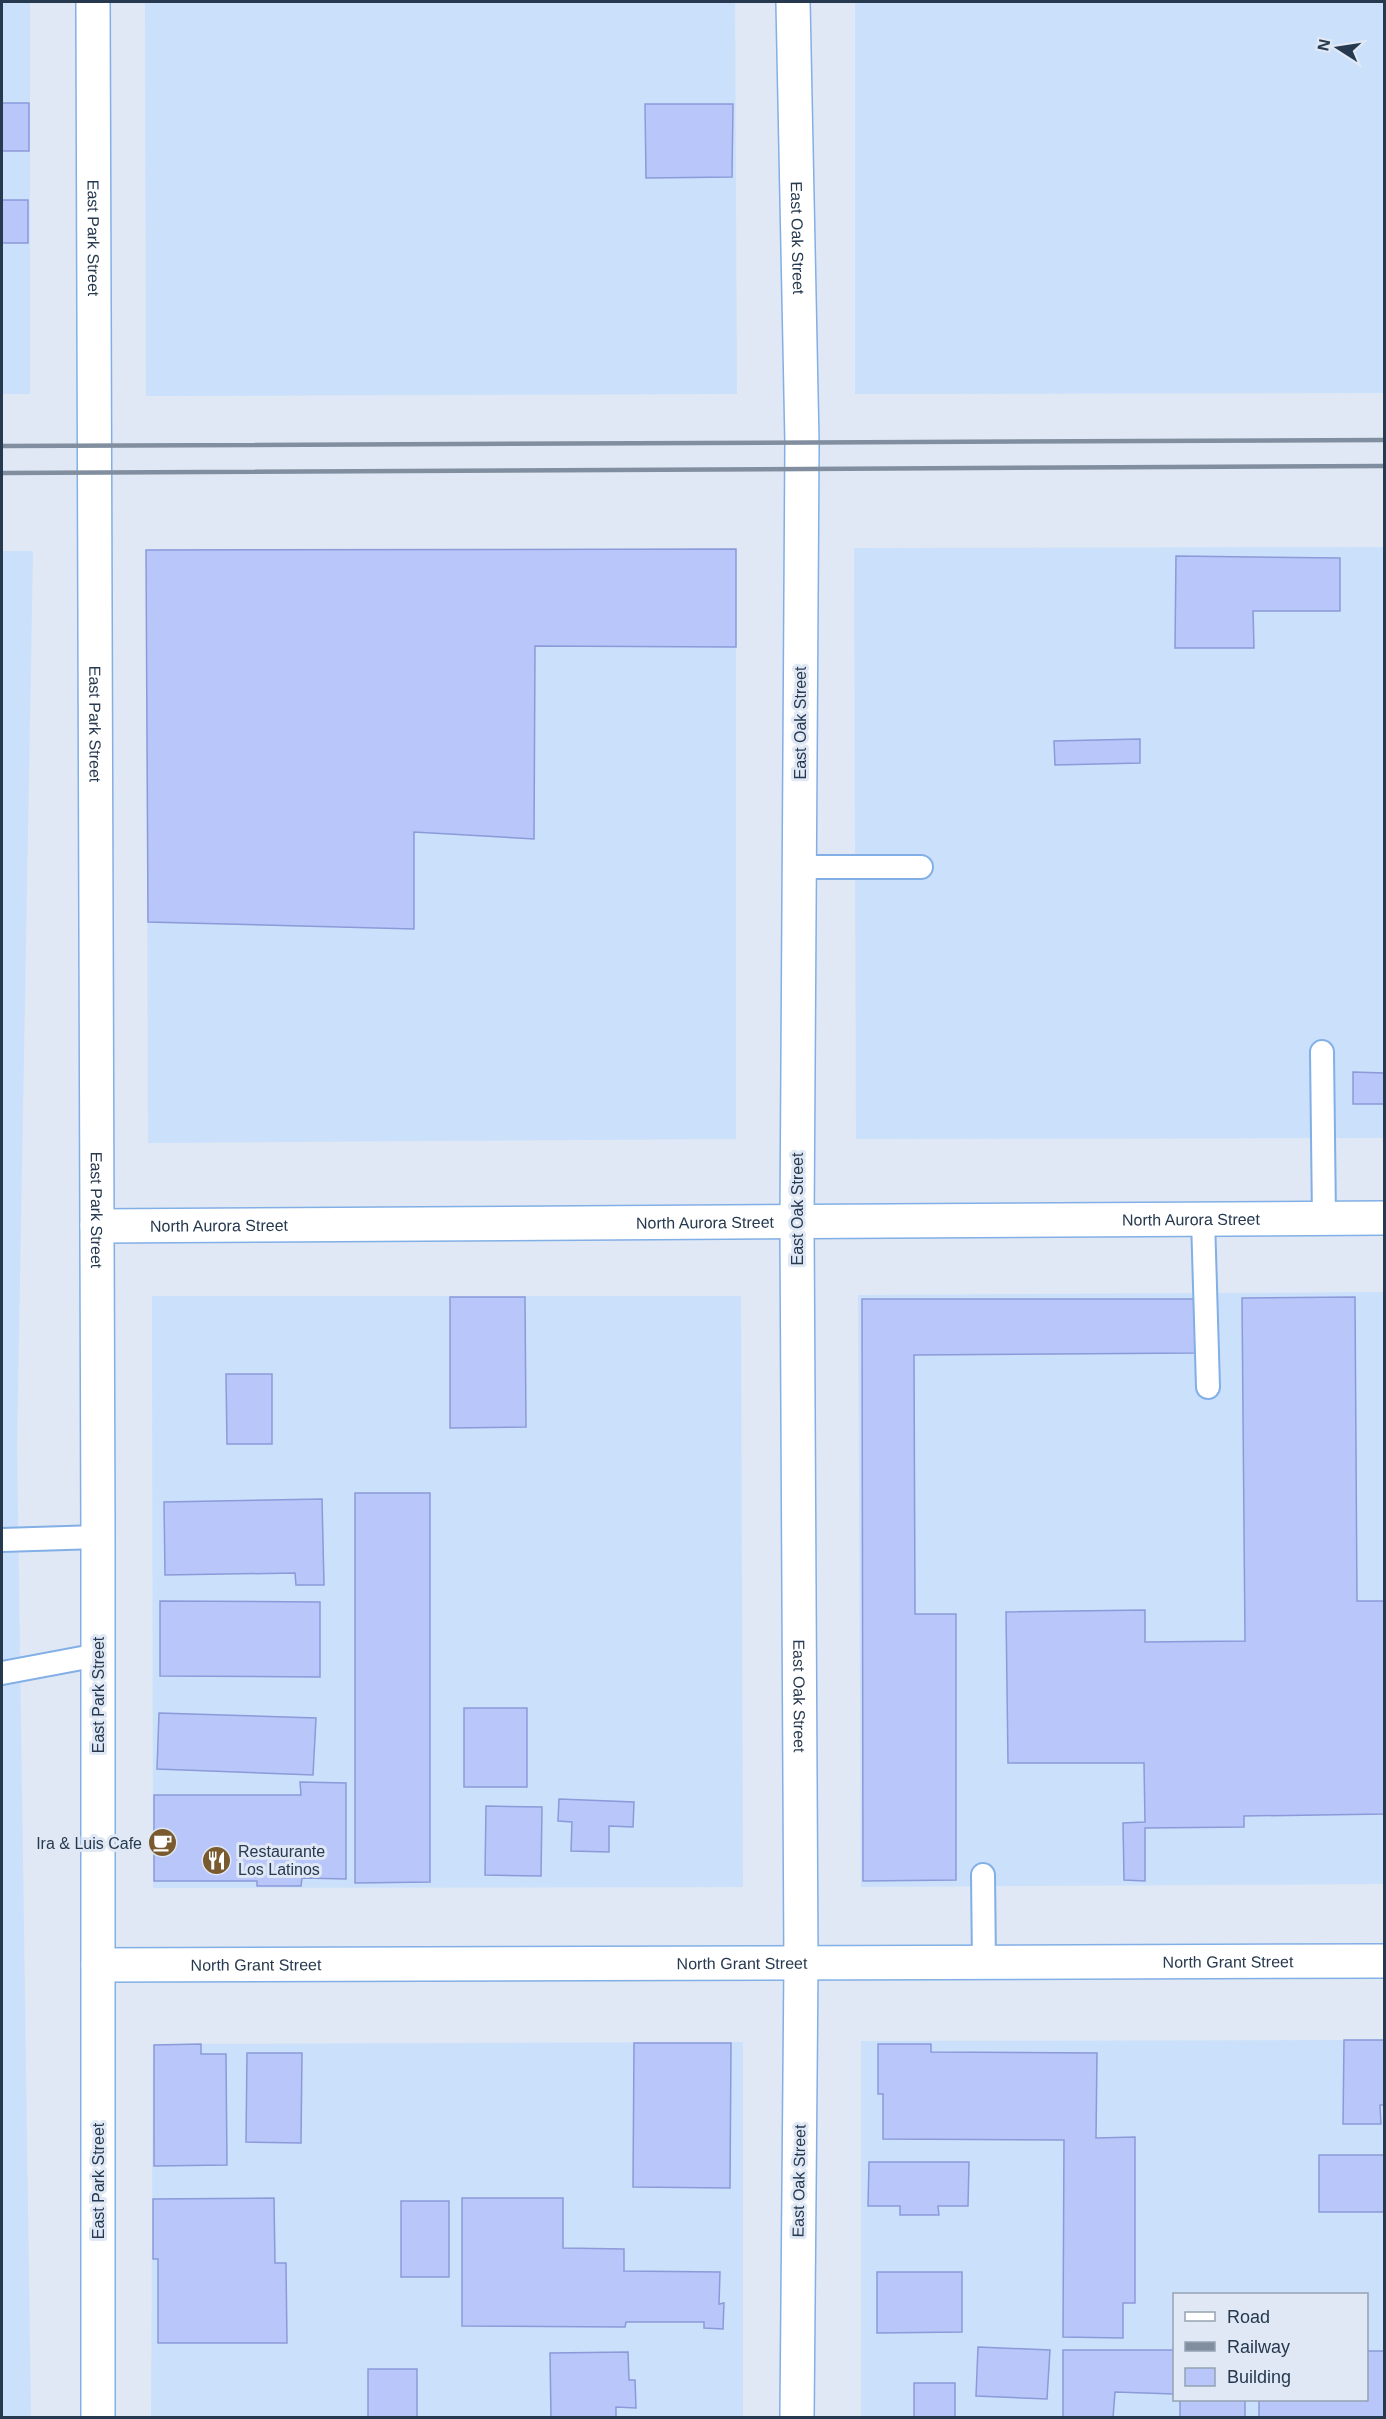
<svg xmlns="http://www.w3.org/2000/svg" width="1386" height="2419" font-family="Arial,sans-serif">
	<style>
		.built { fill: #cbe0fa; fill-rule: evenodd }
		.building { fill: #b9c6fa; stroke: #8b9ad9; stroke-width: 1.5 }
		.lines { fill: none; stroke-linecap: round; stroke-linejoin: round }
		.service-casing { stroke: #82afe6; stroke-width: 26 }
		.minor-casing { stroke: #82afe6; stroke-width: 36 }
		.tertiary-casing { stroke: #82afe6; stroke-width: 36 }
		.service { stroke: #fff; stroke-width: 22 }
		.minor { stroke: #fff; stroke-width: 33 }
		.tertiary { stroke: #fff; stroke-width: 33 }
		.rail { stroke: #808e9f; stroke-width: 4.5 }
		.labels { text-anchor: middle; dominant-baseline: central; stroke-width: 6; stroke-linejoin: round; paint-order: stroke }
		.street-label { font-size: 16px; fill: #26394f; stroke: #dfe8f4 }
		.poi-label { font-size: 16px; fill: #26394f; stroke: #dfe8f4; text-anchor: end }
	</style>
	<rect width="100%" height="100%" fill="#dfe8f4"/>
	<path class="built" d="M2 2H30V394H2Z
		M145 2H735L737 394 146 396Z
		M855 2H1384V393L855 394Z
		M1384 547V1138L856 1139 854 548Z
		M736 549V1139L148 1143 146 550Z
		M2 551H33L17 1445 31 2418 2 2417Z
		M1384 1292V1884L861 1887 858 1295Z
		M152 1296H741L743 1887 153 1888Z
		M1384 2040V2417L861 2418V2041ZM1174 2294H1366V2400H1174Z
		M743 2042V2417L151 2418 153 2044Z"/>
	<path class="building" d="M2 103H29V151H2Z
		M645 104H733L732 177 646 178Z
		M2 200H28V243H2Z
		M736 549V647L535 646 534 839 414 832V929L148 922 146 550Z
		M1176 556 1340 558V611H1253L1254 648H1175Z
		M1140 739V763L1055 765 1054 741Z
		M1353 1072 1384 1073V1104H1353Z
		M450 1297H525L526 1427 450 1428Z
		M1355 1297 1357 1601H1384V1814L1244 1816V1827L1145 1828V1881L1124 1880 1123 1823 1145 1822 1144 1763H1008L1006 1612 1145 1610V1642L1245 1641 1242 1298Z
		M862 1299H1195V1353L914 1355 915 1614H956V1880L863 1881Z
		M226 1374H272V1444H227Z
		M355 1493H430V1882L355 1883Z
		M322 1499 324 1585H296L295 1573 165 1575 164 1502Z
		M160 1601 320 1602V1677L160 1676Z
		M464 1708H527V1787H464Z
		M159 1713 316 1718 313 1775 157 1769Z
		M300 1782 346 1783V1879L302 1878 301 1886H257V1881H154V1795H301Z
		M559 1799 634 1802 633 1827 609 1826V1852L571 1851 572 1822 558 1821Z
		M486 1806 542 1807 541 1876 485 1875Z
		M1344 2040H1384V2105H1380L1381 2124H1343Z
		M634 2043H731L730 2188 633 2187Z
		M201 2044V2054H226L227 2165 154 2166V2045Z
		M878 2044H931V2052L1097 2053 1096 2138 1135 2137V2303H1123V2338L1063 2337 1064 2140 883 2139V2094H878Z
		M247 2053H302L301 2143 246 2142Z
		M1319 2155H1384V2212H1319Z
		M869 2162H969L968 2206H938L939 2215H900V2206H868Z
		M274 2198 275 2263H286L287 2343H158V2259H153V2199Z
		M462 2198H563V2248L624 2249V2271L720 2272 719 2304 724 2303 723 2329 704 2328V2322H626L625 2327 462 2326Z
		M401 2201H449V2277H401Z
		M877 2272H962V2332L877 2333Z
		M978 2347 1050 2350 1047 2399 976 2396Z
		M1063 2350H1174V2394L1115 2392 1113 2418H1063Z
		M1366 2351H1384V2418H1259V2400H1366Z
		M628 2352 629 2380H635L636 2408 616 2407V2418H551L550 2353Z
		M368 2369H417V2418H368Z
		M914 2383H955V2418H914Z
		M1180 2400H1245V2418H1180Z"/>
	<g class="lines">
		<defs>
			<path id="service" d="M799 867H921
				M1322 1052 1324 1219
				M1203 1219 1208 1387
				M2 1540 98 1537
				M2 1673 98 1655
				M983 1875 984 1963"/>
			<g id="minor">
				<path id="s1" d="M97 1226 1384 1218"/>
				<path id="s2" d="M98 1965 1384 1961"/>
			</g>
			<g id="tertiary">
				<path id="s3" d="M93 2 98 1537V2418"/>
				<path id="s4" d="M793 2 802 443 797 1223 801 1964 797 2418"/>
			</g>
		</defs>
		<use href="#service" class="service-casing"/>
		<use href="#minor" class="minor-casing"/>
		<use href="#tertiary" class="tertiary-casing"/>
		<use href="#service" class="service"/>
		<use href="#minor" class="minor"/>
		<use href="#tertiary" class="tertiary"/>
		<path class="rail" d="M2 446 1384 440
			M2 473 1384 466"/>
	</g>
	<defs>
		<symbol id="cafe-disc" viewBox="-11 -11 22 22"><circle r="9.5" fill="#7a5b30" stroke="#dfe8f4"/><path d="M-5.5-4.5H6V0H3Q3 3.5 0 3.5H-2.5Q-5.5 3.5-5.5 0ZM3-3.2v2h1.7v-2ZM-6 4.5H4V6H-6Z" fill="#fff"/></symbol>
		<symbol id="restaurant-disc" viewBox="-11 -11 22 22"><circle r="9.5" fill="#7a5b30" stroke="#dfe8f4"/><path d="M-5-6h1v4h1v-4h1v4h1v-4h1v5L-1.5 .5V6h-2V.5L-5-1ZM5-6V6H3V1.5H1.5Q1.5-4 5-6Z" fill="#fff"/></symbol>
	</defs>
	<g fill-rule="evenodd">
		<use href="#cafe-disc" x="146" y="1826" width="33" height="33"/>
		<use href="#restaurant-disc" x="200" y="1844" width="33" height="33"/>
	</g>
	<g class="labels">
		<g class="street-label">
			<text stroke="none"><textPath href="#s3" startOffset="236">East Park Street</textPath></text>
			<text stroke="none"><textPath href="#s4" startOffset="236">East Oak Street</textPath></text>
			<text stroke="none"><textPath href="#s3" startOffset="722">East Park Street</textPath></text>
			<text transform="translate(800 723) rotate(-90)">East Oak Street</text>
			<text stroke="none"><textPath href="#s3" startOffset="1208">East Park Street</textPath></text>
			<text transform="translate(797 1209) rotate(-90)">East Oak Street</text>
			<text stroke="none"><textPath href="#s1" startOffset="1094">North Aurora Street</textPath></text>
			<text stroke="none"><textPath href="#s1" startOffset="608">North Aurora Street</textPath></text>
			<text stroke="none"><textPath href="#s1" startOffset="122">North Aurora Street</textPath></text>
			<text transform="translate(98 1695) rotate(-90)">East Park Street</text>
			<text stroke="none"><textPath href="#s4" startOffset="1694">East Oak Street</textPath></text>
			<text stroke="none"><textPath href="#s2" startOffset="1130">North Grant Street</textPath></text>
			<text stroke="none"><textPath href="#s2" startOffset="644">North Grant Street</textPath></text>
			<text stroke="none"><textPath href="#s2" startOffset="158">North Grant Street</textPath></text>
			<text transform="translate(98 2181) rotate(-90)">East Park Street</text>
			<text transform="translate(799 2181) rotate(-89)">East Oak Street</text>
		</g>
		<g class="poi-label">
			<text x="142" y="1843">Ira &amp; Luis Cafe</text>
			<text x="238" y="1851" text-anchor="start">Restaurante<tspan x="238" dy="18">Los Latinos</tspan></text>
		</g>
	</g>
	<rect width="1386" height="2419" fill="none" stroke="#26394f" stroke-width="6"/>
	<rect x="1173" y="2293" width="195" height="108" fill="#dfe8f4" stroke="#95a2b2" stroke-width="1.5"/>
	<rect x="1185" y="2312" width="30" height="9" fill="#ffffff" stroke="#95a2b2" stroke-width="1.5"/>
	<text x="1227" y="2323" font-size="18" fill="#26394f">Road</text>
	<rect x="1185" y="2342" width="30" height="9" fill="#808e9f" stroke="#95a2b2" stroke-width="1.5"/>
	<text x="1227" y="2353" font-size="18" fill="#26394f">Railway</text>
	<rect x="1185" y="2368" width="30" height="18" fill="#b9c6fa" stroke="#95a2b2" stroke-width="1.5"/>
	<text x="1227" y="2383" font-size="18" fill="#26394f">Building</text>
	<g transform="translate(1338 48) rotate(282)" stroke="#dfe8f4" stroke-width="4.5" paint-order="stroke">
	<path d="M0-4.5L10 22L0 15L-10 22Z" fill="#26394f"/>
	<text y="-9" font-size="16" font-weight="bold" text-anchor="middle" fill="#26394f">N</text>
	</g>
</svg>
